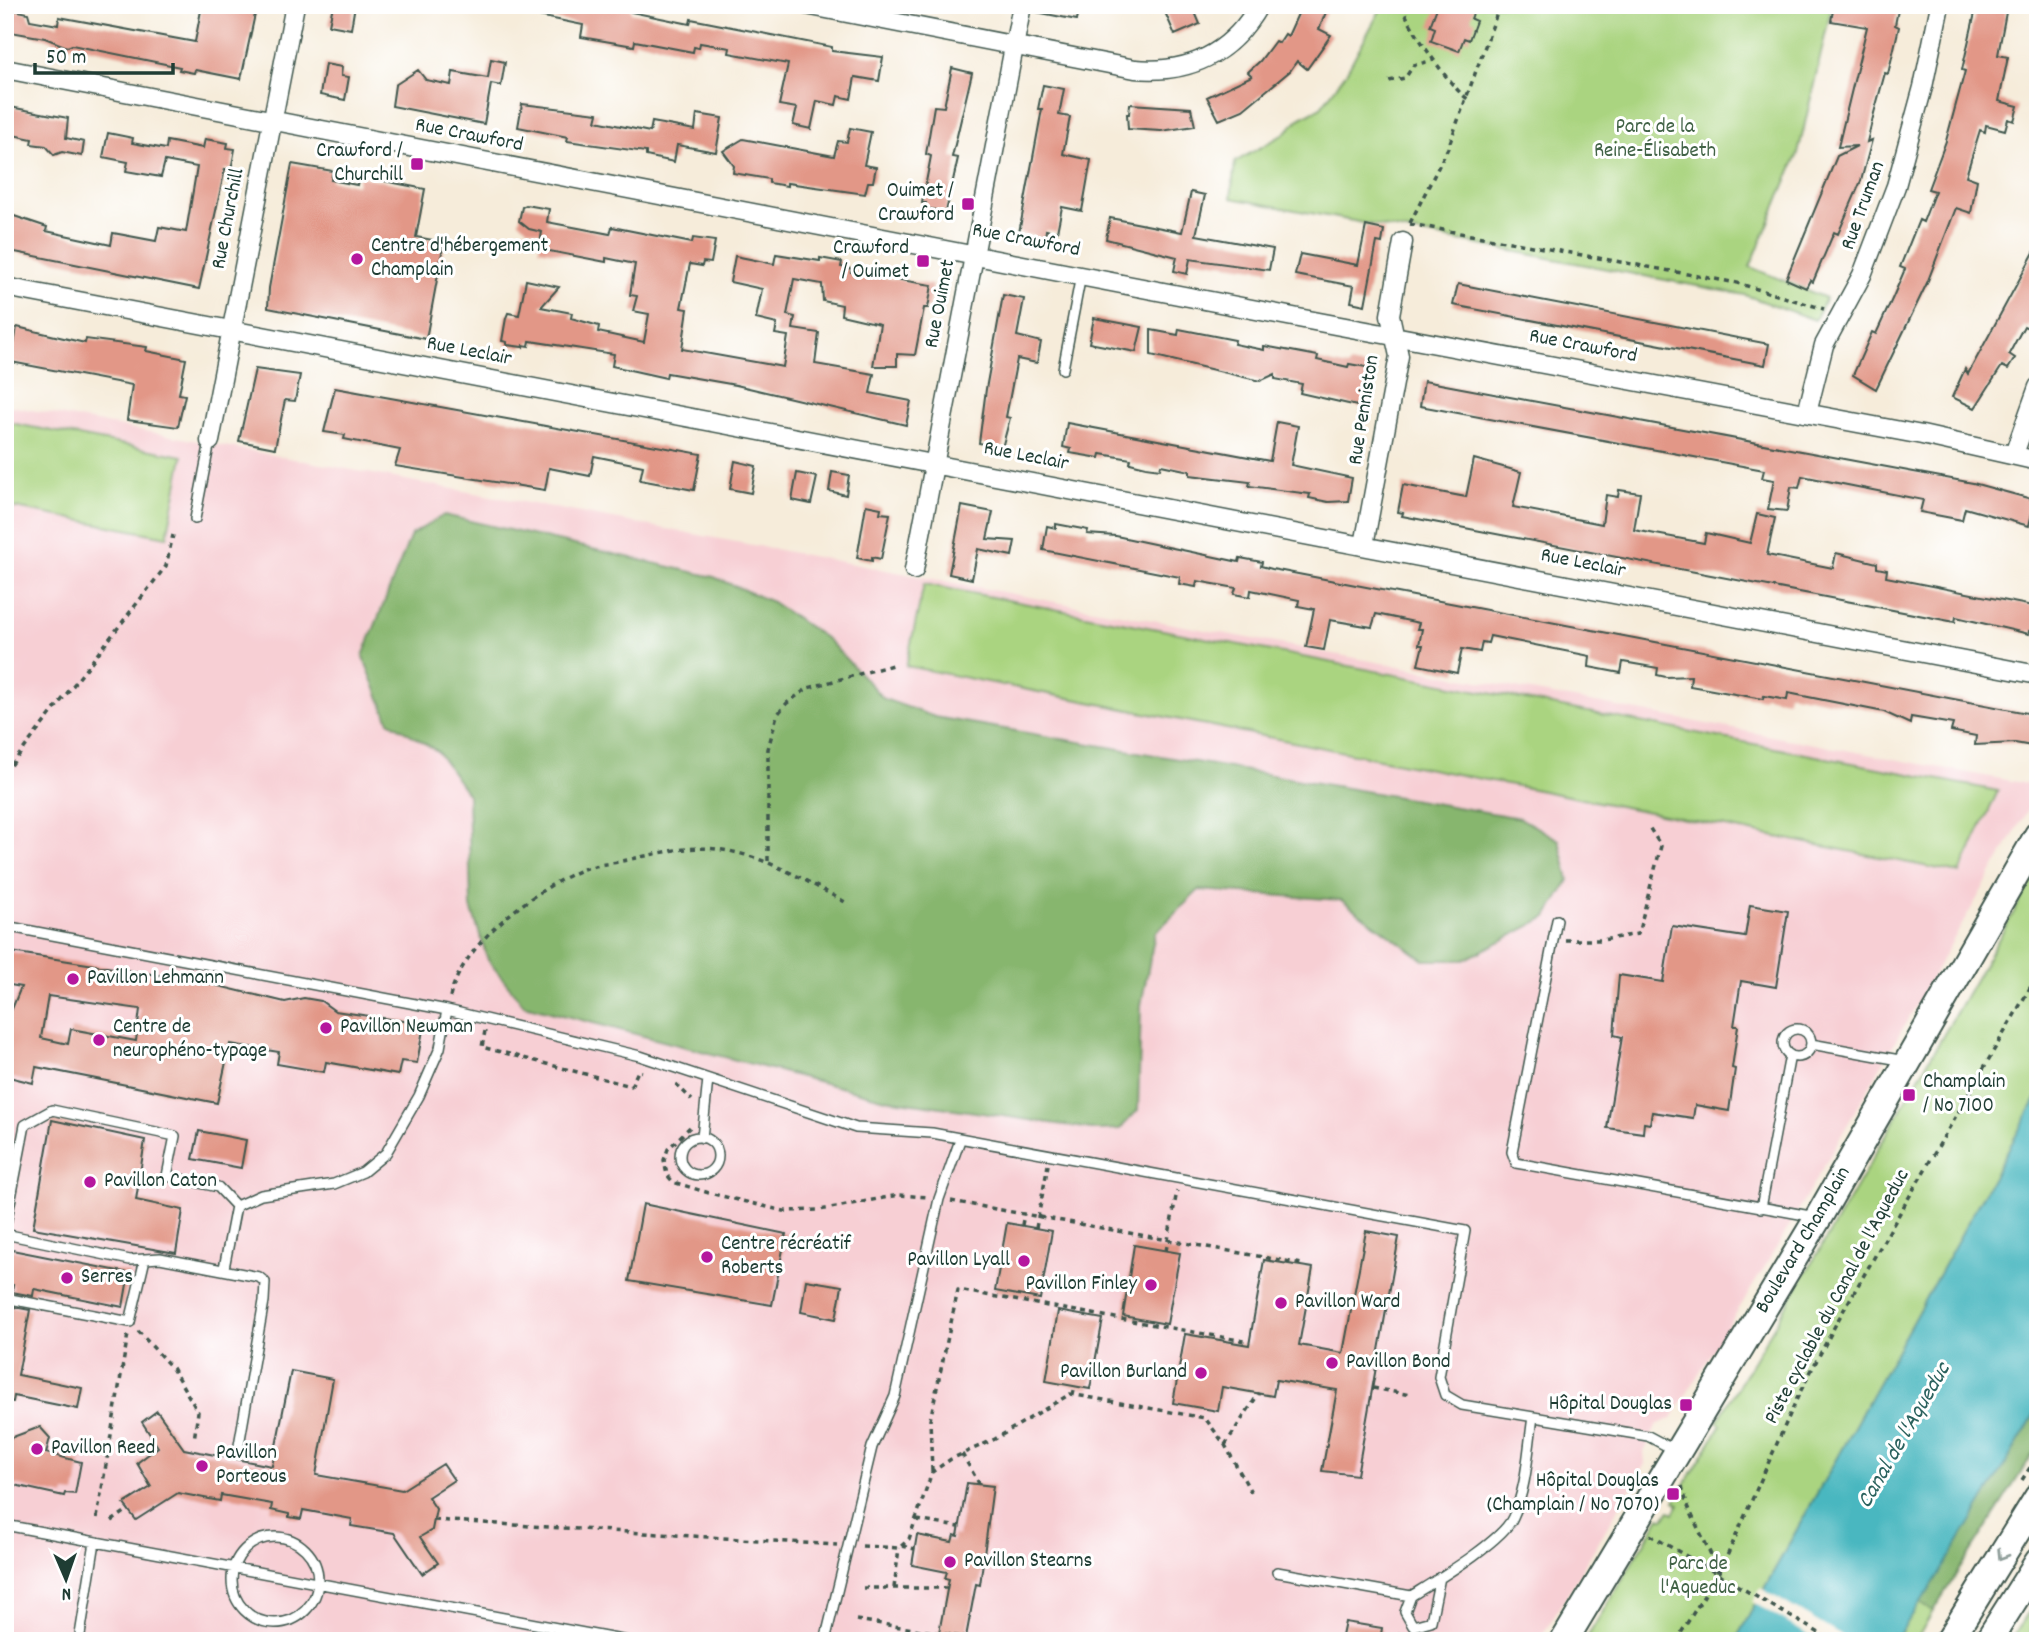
<svg xmlns="http://www.w3.org/2000/svg" width="2043" height="1646" font-family="Dekko,sans-serif">
	<style>
		.built { fill: #f7cfd4 }
		.green { fill: #aad480; stroke: #64885a; stroke-width: 2 }
		.forest { fill: #87b66e; stroke: #537a51; stroke-width: 2 }
		.water { fill: #48b7c0; stroke: #347a7a; stroke-width: 2 }
		.pier { fill: #f6ecda }
		.building { fill: #e29787; fill-rule: evenodd }
		.lines { fill: none; stroke-linecap: round; stroke-linejoin: round }
		.service-casing { stroke: #3f574d; stroke-width: 12 }
		.minor-casing { stroke: #3f574d; stroke-width: 21 }
		.secondary-casing { stroke: #3f574d; stroke-width: 30 }
		.path { stroke: #3f574d; stroke-width: 3.5; stroke-dasharray: 5 5; stroke-linecap: butt }
		.service { stroke: #fff; stroke-width: 9 }
		.minor { stroke: #fff; stroke-width: 18 }
		.secondary { stroke: #fff; stroke-width: 26 }
		.oneway { stroke: #8f9e9a }
		.poi-dot { fill: #b5179e; stroke: #fff; stroke-width: 2.5 }
		.labels { text-anchor: middle; dominant-baseline: central; stroke-width: 6; stroke-linejoin: round; paint-order: stroke }
		.park-label { font-size: 21px; fill: #426347; stroke: #fff }
		.street-label { font-size: 21px; fill: #1f3d34; stroke: #fff }
		.poi-label { font-size: 21px; fill: #1f3d34; stroke: #fff; text-anchor: start }
		.water-label { font-size: 23px; font-style: italic; fill: #2b625e; stroke: #fff }
	</style>
	<rect width="100%" height="100%" fill="#fff"/>
	<filter id="ink" filterUnits="userSpaceOnUse"><feTurbulence type="fractalNoise" baseFrequency=".0143" numOctaves="2"/><feDisplacementMap in="SourceGraphic" scale="14" xChannelSelector="R" yChannelSelector="G"/><feConvolveMatrix kernelMatrix="1 2 1 2 8 2 1 2 1" color-interpolation-filters="sRGB"/></filter>
	<filter id="wash" filterUnits="userSpaceOnUse"><feTurbulence type="fractalNoise" baseFrequency=".00686" numOctaves="4" result="noise"/><feDisplacementMap in="SourceGraphic" scale="28" xChannelSelector="R" yChannelSelector="G"/><feGaussianBlur stdDeviation="1.57" result="paint"/><feColorMatrix in="noise" values="0 0 0 0 0 0 0 0 0 0 0 0 0 0 0 0 0 1.4 0 .05"/><feComposite in="paint" operator="in"/></filter>
	<g filter="url(#wash)">
		<rect width="100%" height="100%" fill="#f6ecda"/>
		<path class="built" d="M5 405 2038 786V792L1786 1232 1672 1418 1657 1425 1644 1452 1645 1464 1539 1641H5Z"/>
		<path class="green" d="M1383 5H1832L1798 154 1750 267 1826 298 1815 320 1745 295 1231 198 1235 162 1284 134 1299 119 1321 107 1346 73Z
			M5 422 183 456 167 537 5 506Z
			M924 584 1998 791 1960 873 906 666Z
			M2038 870V1096L1735 1641H1585L1660 1517 1664 1519 1669 1511 1674 1513 1679 1504 1675 1501 1721 1425 1717 1422 1835 1224Z
			M2038 1598V1641H2011L2013 1637Z
			M1920 1603 1933 1611 1916 1641H1895Z"/>
		<path class="forest" d="M444 515 714 577 772 602 828 640 884 699 935 717 1520 818 1559 840 1569 880 1547 917 1464 960H1424L1341 900 1199 890 1155 933 1141 1005 1138 1110 1120 1129 1098 1130 886 1099 524 1005 488 960 471 907 468 795 437 751 389 721 363 656 411 535Z
			M2038 1409V1446L1933 1611 1920 1603Z"/>
		<path class="water" d="M2038 1096V1409L1944 1567 1895 1641H1735Z"/>
		<path class="pier" d="M1761 1588 1764 1590 1850 1641H1818L1756 1604 1753 1602Z"/>
		<g id="blocks">
			<path class="building" d="M202 5H257L241 79 195 70 194 73 179 70 180 67 72 45 67 47 45 38 5 31V8L28 13 30 20 58 25 59 17 195 42Z
				M333 5H355L351 29 329 25Z
				M525 5H624L631 9V12L690 24 691 19 832 47V51L883 57 879 81 855 77 851 99 838 96 836 105 817 101 811 129 793 125 797 108 779 105 788 64 729 53 730 48 700 43 699 48 694 47 693 52 635 41 634 46 581 37 583 25 524 13Z
				M1037 5H1080L1077 20 1036 12Z
				M1175 5H1192L1200 24 1175 35 1164 10Z
				M1302 5H1329L1319 29 1331 35 1307 69 1297 61 1290 71 1243 110 1219 120 1207 97 1252 76 1248 72 1260 61 1275 41 1279 43 1285 34 1288 36Z
				M1438 5H1476L1471 19 1476 21 1469 40 1464 38 1459 51 1431 41 1435 28 1430 26Z
				M1834 5H1899L1895 25 1899 27 1888 74 1885 73 1874 113 1867 142 1872 140 1861 181 1838 234 1834 232 1813 282 1810 280 1806 288 1786 279 1837 156 1857 146 1838 147 1867 27 1831 21Z
				M1980 5 2007 7 1998 55 2008 57 1999 101 2018 106 2014 121 2008 119 2005 130 1986 125 1985 132 1980 130 1966 176 1977 180 1971 213 1956 208 1927 283 1876 389 1853 375 1872 332 1876 334 1893 297 1905 269 1900 267 1919 220 1923 222 1935 191 1928 189 1946 141 1965 71 1962 70 1975 13 1979 14Z
				M491 59 505 62 501 86 491 84 484 124 392 106 395 85 418 70 426 80 451 85 453 72 488 78Z
				M325 64 342 67 341 76 349 77 345 100 320 95Z
				M952 68 972 73 952 157 958 158 946 212 925 208 926 203H922L931 156 926 154 934 106 944 107Z
				M1043 85 1064 89 1059 115 1070 117 1063 154 1091 160 1082 211 1062 207 1057 232 1046 230 1045 238 1019 233 1042 109H1038Z
				M522 104 598 113 596 121 650 132 652 122 695 130 697 114 722 118 716 152 677 145 674 162 646 156V152L567 141 568 137 518 127Z
				M1130 104 1191 108 1195 126 1161 131 1128 129 1127 114H1129Z
				M10 107 68 118 66 138 84 142 82 156 62 152 54 155 46 146 31 144 32 139 13 135 14 128 7 127Z
				M850 128 871 132 864 165 876 167 873 182H868L865 194 787 183V186L769 183V179L733 173 734 166 723 151 743 139 834 156 838 141 847 142Z
				M108 133 133 138 132 143 166 149 167 141 203 148 205 139 228 143 227 148 235 149 231 170 225 169 199 289 5 250V213L47 227 46 231 111 245 113 233 156 241 159 227 186 232 197 167 165 161 161 177 126 171 128 162 103 157Z
				M292 164 333 171 331 180 357 185 359 176 425 189 416 237 444 242 426 339 268 308 269 288Z
				M1191 192 1205 195 1196 235 1273 249 1269 270 1190 259 1187 274 1174 271 1177 257 1106 239 1110 218 1182 232Z
				M526 205 549 209 547 222 610 234 612 227 692 243 693 238 715 241 711 263 703 262 702 266 690 264 681 308 688 309 682 349 783 367 788 336 775 334 777 324 756 319 762 289 730 282 735 256 774 264 776 254 820 261V258L842 262 841 267 852 269 851 272 932 285 928 308H924L915 355 897 354V366H873L880 324 841 315 842 305 823 301 822 284 794 279 787 315 795 317 793 329 819 333 815 364 874 374 870 393 911 401 906 425 736 385 667 373 666 378 612 366 614 354 530 341 529 346 523 345V347L507 345V342L502 341 506 318 508 313 519 315 526 280 559 287 541 307 572 313 571 318 599 326 598 332 644 342 649 314 633 311 637 296 630 295 635 264 606 258V262L539 249 542 232 529 229 519 221 522 207Z
				M1366 226 1384 230 1382 243 1377 242 1365 305 1351 302 1354 286 1295 275 1300 254 1358 265Z
				M2038 245V310L2028 328 2024 326 2009 354 2015 358 2008 369 2002 366 1975 408 1952 397 1965 369 1968 374Z
				M1458 284 1769 344 1765 365 1453 305Z
				M1003 295 1024 299 1017 336 1041 342 1037 363 1017 359 1006 417 1010 418 1002 448 979 443 986 389Z
				M1094 318 1142 327 1136 352 1089 343Z
				M17 327 85 343 86 339 147 347 146 351 186 359 179 394 185 395 178 427 127 420 132 385 11 362Z
				M1179 329 1235 340 1234 344 1264 350V346L1318 356 1317 360 1348 367 1349 364 1372 368 1366 408 1300 393 1302 384 1275 379V374L1260 381 1151 355V330L1178 335Z
				M255 369 300 375 295 401 285 400 275 448 239 441Z
				M1424 381 1973 483 2035 500 2029 526 1965 508 1962 520 1920 512 1923 500 1802 476 1799 488 1791 487 1787 511 1768 509 1774 480 1762 478 1764 470 1420 406Z
				M335 388 701 454 694 490 640 480 643 466 594 456 590 476 549 468 545 490 395 466 400 450 344 439 345 435 324 432Z
				M1277 422 1298 426 1291 465 1352 478 1348 501 1328 502 1309 498 1310 494 1249 486 1250 482 1190 475V471L1161 465 1160 469 1146 467 1130 463 1131 459 1101 454 1100 458 1070 453 1071 449 1063 447 1067 423 1270 461Z
				M1474 459 1521 472 1513 507 1602 524 1606 495 1618 497 1619 490 1640 493 1634 530 1704 543 1706 533 1750 543 1757 514 1775 518 1767 555 1833 568 1836 553 1877 563V568L1887 570 1886 577 2038 607V633L2029 631V634L1956 617 1955 622 1815 595 1402 516 1403 513 1398 512 1403 485 1466 497Z
				M735 461 756 466 751 493 730 489Z
				M832 472 849 475 846 495 829 491Z
				M797 473 817 477 811 504 792 500Z
				M866 505 881 508 880 513 890 514 881 559 872 557V561L857 558Z
				M962 506 993 512 987 539 1015 541 1012 556 978 549 972 579 949 574Z
				M1056 524 1088 530 1087 534 1116 536 1239 562 1240 558 1262 562 1261 566 1272 569 2038 715V741L2033 740 2032 746 2015 743 1975 745 1976 736 1951 731 1953 724 1911 717 1910 724 1884 712 1788 693 1787 700 1764 696 1763 699 1690 686 1691 676 1666 677 1657 675 1658 668 1623 662 1621 673 1589 667 1590 656 1490 636 1488 643 1482 642 1480 652 1462 649 1457 673 1418 665 1423 645H1419L1422 629H1417L1419 623 1376 614 1372 627 1330 620 1324 650 1306 647 1314 609 1298 606 1299 600 1251 590 1250 597 1234 594 1236 588 1197 581 1196 587 1179 584 1180 577 1043 550 1047 526 1056 528Z
				M1750 905 1788 911 1776 987 1741 981 1734 1026H1738L1732 1068 1735 1069 1729 1111 1695 1105 1693 1118 1652 1112 1650 1124 1644 1123 1643 1133 1607 1128 1622 1037 1614 1035 1619 975 1663 982 1672 926 1745 937Z
				M5 951 202 982 285 1002 304 998 321 1001 335 1011 424 1024 417 1063 401 1061 398 1075 326 1062 324 1072 277 1064 279 1052 230 1044 217 1103 36 1067 33 1083 5 1076V1026L21 987 5 984ZM48 996 140 1009 136 1041 71 1029 68 1044 41 1038Z
				M52 1120 145 1140 136 1200 183 1210 176 1253 33 1228Z
				M199 1131 246 1140 241 1168 193 1159Z
				M643 1204 786 1234 772 1305 629 1281Z
				M1007 1223 1052 1231 1040 1299 995 1291Z
				M1366 1231 1399 1237 1357 1475 1322 1471 1337 1390 1276 1380 1273 1396 1222 1387 1218 1411 1173 1403 1185 1334 1249 1345 1264 1260 1313 1268 1299 1345 1343 1353Z
				M1134 1245 1180 1253 1167 1324 1123 1316Z
				M7 1249 129 1273 123 1307 34 1289 33 1296 12 1292 13 1285 5 1283Z
				M806 1280 842 1286 836 1319 801 1312Z
				M9 1306 30 1310 18 1375 82 1388 78 1409 14 1396 13 1402 5 1401V1326Z
				M1058 1311 1103 1319 1090 1389 1046 1381Z
				M291 1371 333 1379 316 1475 402 1490 443 1464 454 1480 428 1497 436 1509 432 1530 420 1537 438 1563 422 1574 394 1533 351 1526 352 1519 303 1510 301 1519 289 1517V1514L271 1510 272 1504 221 1495 220 1501 178 1493 136 1520 124 1504 151 1487 137 1463 158 1447 142 1422 157 1411 184 1449 272 1466Z
				M40 1427 50 1438 46 1453 81 1462 75 1494 65 1493 64 1496 5 1483V1440Z
				M967 1483 993 1486 980 1585 976 1584 966 1637 939 1633 949 1579 945 1578 947 1572 912 1565 917 1535 952 1542 954 1535 958 1536Z
				M1345 1622 1382 1628 1380 1641H1341Z"/>
		</g>
	</g>
	<g filter="url(#ink)">
		<use href="#blocks" fill-opacity="0" stroke="#3f574d" stroke-width="2"/>
		<g class="lines">
			<defs>
				<path id="service" d="M1063 369 1081 275
					M195 519 210 441
					M1557 920 1512 1152 1516 1163 1816 1217
					M5 926 447 1010 640 1056 856 1128 932 1133 1465 1231 1439 1377 1445 1395 1462 1405 1648 1436 1676 1451
					M1783 1043a14 14 0 1 1 28 0a14 14 0 1 1-28 0Z
					M1811 1044 1905 1061
					M680 1156a19 19 0 1 1 38 0a19 19 0 1 1-38 0Z
					M702 1138 708 1079
					M1761 1208 1790 1055
					M5 1229 25 1125 52 1110 175 1136 167 1176 218 1187 236 1206
					M5 1234 130 1260 160 1258 259 1277 265 1282 264 1301 238 1451
					M224 1268 236 1206 261 1195 334 1184 363 1172 386 1153 419 1096 440 1048 447 1010
					M5 1298 130 1322 145 1259
					M5 1525 627 1641
					M232 1580a43 43 0 1 1 86 0a43 43 0 1 1-86 0Z
					M1277 1572 1411 1596
					M1440 1577 1431 1621 1413 1626 1405 1612 1411 1596C1435 1581 1503 1541 1513 1517 1527 1488 1528 1449 1533 1417
					M79 1641 95 1542
					M825 1641 872 1447 895 1396 939 1199 960 1140"/>
				<path id="minor" d="M806 5 1135 69C1190 74 1232 53 1259 5
					M5 69 1319 322 1922 435 2038 461
					M5 287 2038 675
					M1807 413 1824 345 1862 275 1896 186 1923 87 1940 5
					M210 441 295 5
					M2014 454 2038 387
					M1364 545 1399 356 1390 315 1403 242
					M914 570 1022 5"/>
				<g id="secondary">
					<path id="s1" d="M1564 1641 1818 1218 2038 835"/>
					<path d="M1949 1641 2038 1497"/>
					<path d="M1988 1641 2038 1562"/>
				</g>
			</defs>
			<use href="#service" class="service-casing"/>
			<use href="#minor" class="minor-casing"/>
			<use href="#secondary" class="secondary-casing"/>
			<path class="path" d="M1402 5C1406 23 1452 90 1468 99
				M1389 81 1405 78 1414 65 1434 60
				M1410 223 1448 148 1500 5
				M1410 224 1737 283 1824 309
				M5 773 166 566 173 535
				M768 861V749L777 715 787 703 808 688 896 664
				M1565 940H1602L1638 934 1661 846 1649 827
				M450 997C462 944 532 891 581 870 593 865 609 864 622 861 657 854 688 844 723 850 768 857 806 881 845 902
				M485 1031 482 1047 631 1086 638 1071 642 1072
				M676 1084 692 1100
				M690 1127 668 1149 664 1160 667 1175 673 1182 709 1193 784 1211 820 1210 899 1195 928 1197
				M951 1201 1302 1264
				M1022 1225 1024 1214
				M1036 1228 1048 1165
				M1166 1251 1177 1191
				M138 1331 172 1368 198 1412 194 1440
				M1373 1388 1410 1395
				M1073 1395 1075 1386
				M1225 1445 1259 1393
				M962 1454 980 1485
				M932 1471 930 1420 958 1290 1250 1342
				M2022 1480 2038 1455
				M1682 1486C1689 1517 1707 1541 1718 1572
				M97 1518 128 1334
				M434 1520 837 1545
				M917 1520 959 1527
				M112 1521 129 1509
				M1650 1535 1833 1641
				M862 1546 899 1548 909 1539 932 1472 951 1459 995 1439 1070 1394 1205 1418 1225 1445 1251 1492
				M902 1546 915 1549
				M863 1588H947
				M894 1588 899 1548
				M856 1620 952 1635
				M1391 1641 1401 1633
				M1676 1641 1723 1565 1799 1394 1838 1320 2038 974
				M1923 1641 1928 1633"/>
			<use href="#service" class="service"/>
			<use href="#minor" class="minor"/>
			<use href="#secondary" class="secondary"/>
		</g>
		<defs><path id="oneway-chevron" d="M-2-3.5L2.5 0L-2 3.5" fill="none" stroke-width="1.6" stroke-linecap="round" stroke-linejoin="round" transform="scale(1.75)"/></defs>
		<use class="oneway" href="#oneway-chevron" transform="translate(2002 1555) rotate(122)"/>
	</g>
	<g class="poi-dot">
		<rect x="410" y="157" width="14" height="14" rx="3.5"/>
		<rect x="961" y="197" width="14" height="14" rx="3.5"/>
		<circle cx="357" cy="259" r="7"/>
		<rect x="916" y="254" width="14" height="14" rx="3.5"/>
		<circle cx="73" cy="979" r="7"/>
		<circle cx="326" cy="1028" r="7"/>
		<circle cx="99" cy="1040" r="7"/>
		<rect x="1902" y="1088" width="14" height="14" rx="3.5"/>
		<circle cx="90" cy="1182" r="7"/>
		<circle cx="707" cy="1257" r="7"/>
		<circle cx="1024" cy="1261" r="7"/>
		<circle cx="67" cy="1278" r="7"/>
		<circle cx="1151" cy="1285" r="7"/>
		<circle cx="1281" cy="1303" r="7"/>
		<circle cx="1332" cy="1363" r="7"/>
		<circle cx="1201" cy="1373" r="7"/>
		<rect x="1679" y="1398" width="14" height="14" rx="3.5"/>
		<circle cx="37" cy="1449" r="7"/>
		<circle cx="202" cy="1466" r="7"/>
		<rect x="1666" y="1487" width="14" height="14" rx="3.5"/>
		<circle cx="950" cy="1562" r="7"/>
	</g>
	<g class="labels">
		<g class="park-label">
			<text x="1655" y="128">Parc de la<tspan x="1655" dy="24">Reine-Élisabeth</tspan></text>
			<text x="1698" y="1565">Parc de<tspan x="1698" dy="24">l'Aqueduc</tspan></text>
		</g>
		<g class="street-label">
			<text transform="translate(469 136) rotate(11)">Rue Crawford</text>
			<text transform="translate(1864 206) rotate(-70)">Rue Truman</text>
			<text transform="translate(229 219) rotate(-79)">Rue Churchill</text>
			<text transform="translate(1026 241) rotate(11)">Rue Crawford</text>
			<text transform="translate(941 304) rotate(-79)">Rue Ouimet</text>
			<text transform="translate(1583 347) rotate(11)">Rue Crawford</text>
			<text transform="translate(469 352) rotate(11)">Rue Leclair</text>
			<text transform="translate(1365 410) rotate(-81)">Rue Penniston</text>
			<text transform="translate(1026 457) rotate(11)">Rue Leclair</text>
			<text transform="translate(1583 564) rotate(11)">Rue Leclair</text>
			<text stroke="none"><textPath href="#s1" startOffset="467">Boulevard Champlain</textPath></text>
			<text transform="translate(1838 1297) rotate(-62)">Piste cyclable du Canal de l'Aqueduc</text>
		</g>
		<g class="poi-label">
			<text x="403" y="152" text-anchor="end">Crawford /<tspan x="403" dy="24">Churchill</tspan></text>
			<text x="954" y="192" text-anchor="end">Ouimet /<tspan x="954" dy="24">Crawford</tspan></text>
			<text x="371" y="247">Centre d'hébergement<tspan x="371" dy="24">Champlain</tspan></text>
			<text x="909" y="249" text-anchor="end">Crawford<tspan x="909" dy="24">/ Ouimet</tspan></text>
			<text x="87" y="979">Pavillon Lehmann</text>
			<text x="113" y="1028">Centre de<tspan x="113" dy="24">neurophéno-typage</tspan></text>
			<text x="340" y="1028">Pavillon Newman</text>
			<text x="1923" y="1083">Champlain<tspan x="1923" dy="24">/ No 7100</tspan></text>
			<text x="104" y="1182">Pavillon Caton</text>
			<text x="721" y="1245">Centre récréatif<tspan x="721" dy="24">Roberts</tspan></text>
			<text x="1010" y="1261" text-anchor="end">Pavillon Lyall</text>
			<text x="81" y="1278">Serres</text>
			<text x="1137" y="1285" text-anchor="end">Pavillon Finley</text>
			<text x="1295" y="1303">Pavillon Ward</text>
			<text x="1346" y="1363">Pavillon Bond</text>
			<text x="1187" y="1373" text-anchor="end">Pavillon Burland</text>
			<text x="1672" y="1405" text-anchor="end">Hôpital Douglas</text>
			<text x="51" y="1449">Pavillon Reed</text>
			<text x="216" y="1454">Pavillon<tspan x="216" dy="24">Porteous</tspan></text>
			<text x="1659" y="1482" text-anchor="end">Hôpital Douglas<tspan x="1659" dy="24">(Champlain / No 7070)</tspan></text>
			<text x="964" y="1562">Pavillon Stearns</text>
		</g>
		<g class="water-label">
			<text transform="translate(1905 1436) rotate(-60)">Canal de l'Aqueduc</text>
		</g>
	</g>
	<rect width="2043" height="1646" fill="none" stroke="#fff" stroke-width="28"/>
	<g transform="translate(66 1579) rotate(178)" stroke="#ffffff" stroke-width="5" paint-order="stroke">
	<path d="M0-5L12 26L0 18L-12 26Z" fill="#1f3d34"/>
	<text y="-10" font-size="19" font-weight="bold" text-anchor="middle" fill="#1f3d34">N</text>
	</g>
	<path d="M35 63v10h138v-10" fill="none" stroke="#1f3d34" stroke-width="3.5"/>
	<text x="46" y="63" font-size="21" fill="#1f3d34" stroke="#ffffff" stroke-width="5" paint-order="stroke">50 m</text>
</svg>
